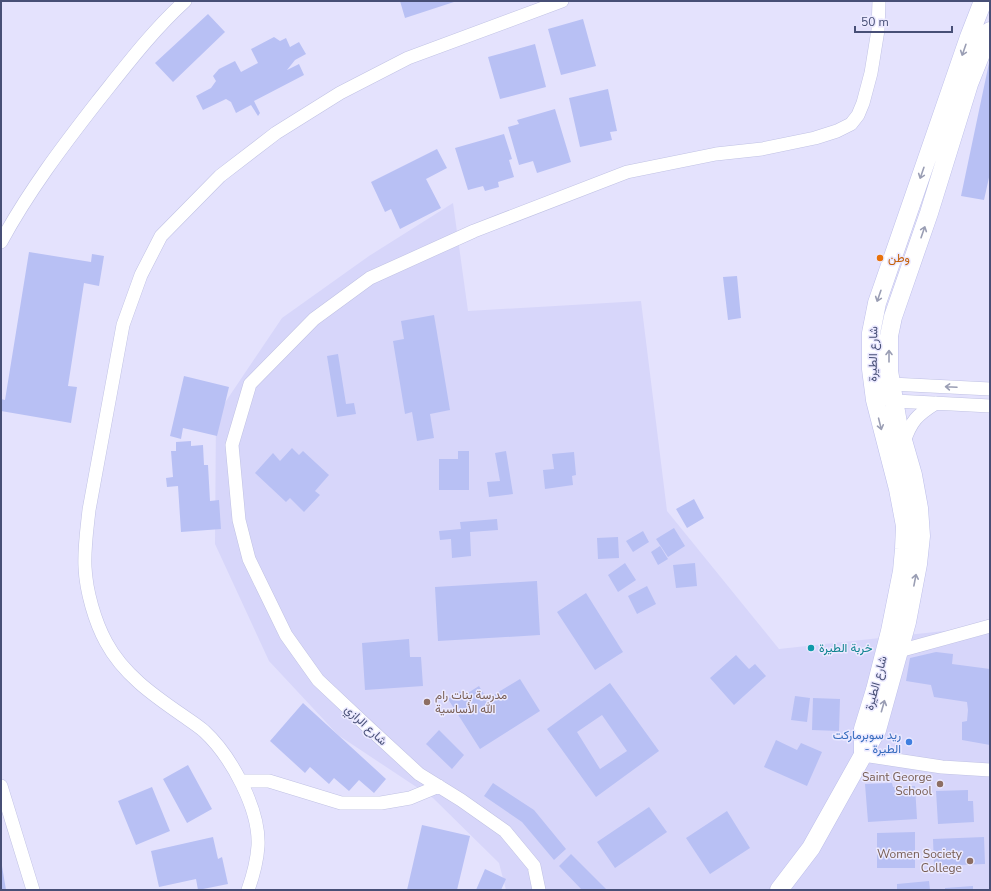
<svg xmlns="http://www.w3.org/2000/svg" width="991" height="891" font-family="'Nunito Sans',Vazirmatn,sans-serif">
	<style>
		.residential { fill: #d7d6fa }
		.building { fill: #b8c0f4; fill-rule: evenodd }
		.lines { fill: none; stroke-linecap: round; stroke-linejoin: round }
		.minor-casing { stroke: #c0c2e4; stroke-width: 14 }
		.secondary-casing { stroke: #bdbfe9; stroke-width: 19 }
		.minor { stroke: #fff; stroke-width: 13 }
		.secondary { stroke: #fff; stroke-width: 18 }
		.oneway { stroke: #9a9eb4 }
		.food-dot { fill: #e8710a; stroke: #ebe9ff; stroke-width: 1.5 }
		.culture-dot { fill: #0f9aa8; stroke: #ebe9ff; stroke-width: 1.5 }
		.education-dot { fill: #8d6e63; stroke: #ebe9ff; stroke-width: 1.5 }
		.shop-dot { fill: #3f7fe0; stroke: #ebe9ff; stroke-width: 1.5 }
		.labels { text-anchor: middle; dominant-baseline: central; stroke-width: 3; stroke-linejoin: round; paint-order: stroke }
		.food-label { font-size: 12px; fill: #c56008; stroke: #ebe9ff; text-anchor: start }
		.street-label { font-size: 12px; fill: #474f76; stroke: #ebe9ff }
		.culture-label { font-size: 12px; fill: #0d838f; stroke: #ebe9ff; text-anchor: start }
		.education-label { font-size: 12px; fill: #785e54; stroke: #ebe9ff; text-anchor: end }
		.shop-label { font-size: 12px; fill: #366cbe; stroke: #ebe9ff; text-anchor: end }
	</style>
	<rect width="100%" height="100%" fill="#e4e2fd"/>
	<path class="residential" d="M453 203 468 311 641 301 667 511 779 649 990 626V890H506L499 863 433 798 338 735 269 661 215 544 216 416 282 318 369 256Z"/>
	<path class="building" d="M400 1H457L405 18Z
		M208 14 225 32 173 82 155 63Z
		M583 19 596 66 561 75 548 29Z
		M274 37 280 41 286 38 290 47 299 42 306 54 295 60 287 70 299 64 304 75 254 101 260 113 258 116 251 105 236 113 231 102 226 99 203 110 196 96 211 88 216 81 213 76 219 69 235 61 241 72 258 63 251 49Z
		M535 44 546 87 500 99 488 57Z
		M989 63H990V173L984 200 961 196Z
		M608 89 617 131 610 132 612 140 580 147 569 98Z
		M555 109 571 162 537 173 533 161 519 165 508 127 519 124 517 120Z
		M504 134 512 159 509 160 514 177 498 182 499 187 485 191 483 186 468 190 455 148Z
		M437 149 447 168 426 179 441 208 400 229 391 209 385 212 371 182Z
		M29 252 91 262 92 254 104 256 99 286 84 283 68 386 77 387 71 423 1 411V399L5 400Z
		M737 276 741 318 728 320 723 277Z
		M434 315 450 410 430 414 434 438 417 441 412 412 405 414 393 341 404 339 401 321Z
		M338 354 346 404 354 403 356 414 337 417 327 356Z
		M184 376 229 387 217 436 183 428 181 439 170 436Z
		M191 441V446L203 445 204 465H208L210 501 219 500 221 529 181 532 178 486 167 487 166 478 173 477 171 451H176V442Z
		M292 448 299 455 303 451 329 475 315 491 320 495 304 512 290 498 286 502 255 473 273 453 280 461Z
		M458 451H469V490H439V459H458Z
		M506 451 513 494 489 497 487 482 500 481 495 453Z
		M574 452 576 475 572 476 573 485 545 489 543 470 554 469 552 454Z
		M694 499 704 518 687 528 676 509Z
		M497 519 498 530 470 532 471 556 452 558 451 539 440 540 439 531 461 529 460 522Z
		M674 528 685 546 668 557 656 539Z
		M643 531 649 542 633 552 626 541Z
		M618 537 619 558 598 559 597 538Z
		M660 546 668 559 658 565 651 552Z
		M625 563 636 580 618 592 608 575Z
		M695 563 697 586 676 588 673 565Z
		M537 581 540 635 438 641 435 587Z
		M647 586 656 604 637 614 628 596Z
		M586 593 623 652 595 670 557 612Z
		M409 639 410 657H421L423 686 365 690 362 643Z
		M936 652 953 654 952 664 990 669V745L962 740V722L967 721 968 710 967 702 934 697 931 685 906 681 910 658Z
		M736 655 749 669 755 664 766 676 734 705 710 678Z
		M520 679 540 711 480 749 448 699 460 691 463 696 479 686 487 699Z
		M610 683 659 751 596 797 547 729ZM602 715 627 751 600 769 577 732Z
		M795 696 810 698 807 722 791 720Z
		M813 698 840 699 839 731 812 730Z
		M303 703 386 779 374 793 359 780 349 791 334 778 329 784 310 767 305 773 270 741Z
		M439 730 464 755 452 769 426 744Z
		M776 740 797 750 801 743 822 752 807 786 764 767Z
		M188 765 212 809 187 823 163 779Z
		M493 783 534 810 566 849 554 860 522 822 484 796Z
		M892 783 893 787 915 786 917 819 868 822 865 784Z
		M152 787 170 831 136 845 118 801Z
		M968 790V801H973L974 822 938 824 936 791Z
		M649 807 667 832 615 868 597 842Z
		M727 811 750 848 710 874 686 838Z
		M422 825 470 836 457 890H407Z
		M915 832V868H877V833Z
		M213 837 218 859 222 857 228 884 198 890 196 879 159 887 151 851Z
		M984 837 985 864 934 866 933 839Z
		M571 854 607 890H582L559 866Z
		M1 866H2L6 890H1Z
		M485 869 506 879 501 890H476Z
		M929 881 930 890H897V884Z
		M973 886V890H945V888Z"/>
	<g class="lines">
		<defs>
			<path id="minor" d="M1 242C28 192 62 147 97 102 125 67 152 31 185 1
				M885 388 891 384 990 389
				M886 399 895 401 990 406
				M904 442C911 421 917 415 936 403
				M899 651 990 626
				M863 755 942 767 990 770
				M241 781H269L341 803H381L410 798 439 786
				M1 786 33 890
				M248 890C253 876 257 861 258 846 260 809 231 756 204 731 197 725 189 720 182 715 153 695 123 674 106 642 95 622 86 591 85 567 84 548 87 529 89 510L123 325 141 275 161 236 220 176 276 133 340 93 408 58 562 1
				M539 890 534 866 505 831 461 800 419 774 368 727 318 680 286 635 249 559 239 520 232 445 250 384 314 319 370 278 474 231 627 172 716 154 762 149 815 138 837 131 851 124 858 115 863 103 871 73 878 30 879 1"/>
			<path id="secondary" d="M863 752V729L875 690 890 631 902 571 904 549 905 526 898 489 875 400 871 369V333L877 303 969 37 983 1
				M779 890 811 848 877 730 907 622 918 564 921 536 919 508 913 475 898 423 889 371V336L893 317 929 213 969 84 990 31"/>
		</defs>
		<use href="#minor" class="minor-casing"/>
		<use href="#secondary" class="secondary-casing"/>
		<use href="#minor" class="minor"/>
		<use href="#secondary" class="secondary"/>
	</g>
	<defs><path id="oneway-shaft" d="M-6 0H5M1.5-3L5.5 0L1.5 3" fill="none" stroke-width="1.6" stroke-linecap="round" stroke-linejoin="round"/></defs>
	<g class="oneway">
		<use href="#oneway-shaft" transform="translate(964 50) rotate(109)"/>
		<use href="#oneway-shaft" transform="translate(922 173) rotate(109)"/>
		<use href="#oneway-shaft" transform="translate(923 232) rotate(-71)"/>
		<use href="#oneway-shaft" transform="translate(879 296) rotate(109)"/>
		<use href="#oneway-shaft" transform="translate(889 356) rotate(-90)"/>
		<use href="#oneway-shaft" transform="translate(951 387) rotate(-177)"/>
		<use href="#oneway-shaft" transform="translate(880 424) rotate(76)"/>
		<use href="#oneway-shaft" transform="translate(915 580) rotate(-79)"/>
		<use href="#oneway-shaft" transform="translate(883 706) rotate(-74)"/>
	</g>
	<circle class="food-dot" cx="880" cy="258" r="4"/>
	<circle class="culture-dot" cx="811" cy="648" r="4"/>
	<g class="education-dot">
		<circle cx="427" cy="702" r="4"/>
		<circle cx="940" cy="784" r="4"/>
		<circle cx="970" cy="861" r="4"/>
	</g>
	<circle class="shop-dot" cx="909" cy="742" r="4"/>
	<g class="labels">
		<g class="food-label">
			<text x="888" y="258">وطن</text>
		</g>
		<g class="street-label">
			<text transform="translate(873 354) rotate(-89)">شارع الطيرة</text>
			<text transform="translate(876 683) rotate(-75)">شارع الطيرة</text>
			<text transform="translate(366 725) rotate(43)">شارع الرازي</text>
		</g>
		<g class="culture-label">
			<text x="819" y="648">خربة الطيرة</text>
		</g>
		<g class="education-label">
			<text x="435" y="695" text-anchor="start">مدرسة بنات رام<tspan x="435" dy="14">الله الأساسية</tspan></text>
			<text x="932" y="777">Saint George<tspan x="932" dy="14">School</tspan></text>
			<text x="962" y="854">Women Society<tspan x="962" dy="14">College</tspan></text>
		</g>
		<g class="shop-label">
			<text x="901" y="735">ريد سوبرماركت<tspan x="901" dy="14">- الطيرة</tspan></text>
		</g>
	</g>
	<rect width="991" height="891" fill="none" stroke="#474f76" stroke-width="4"/>
	<path d="M855 26v6h97v-6" fill="none" stroke="#474f76" stroke-width="2"/>
	<text x="861" y="26" font-size="12" fill="#474f76" stroke="#ebe9ff" stroke-width="3" paint-order="stroke">50 m</text>
</svg>
